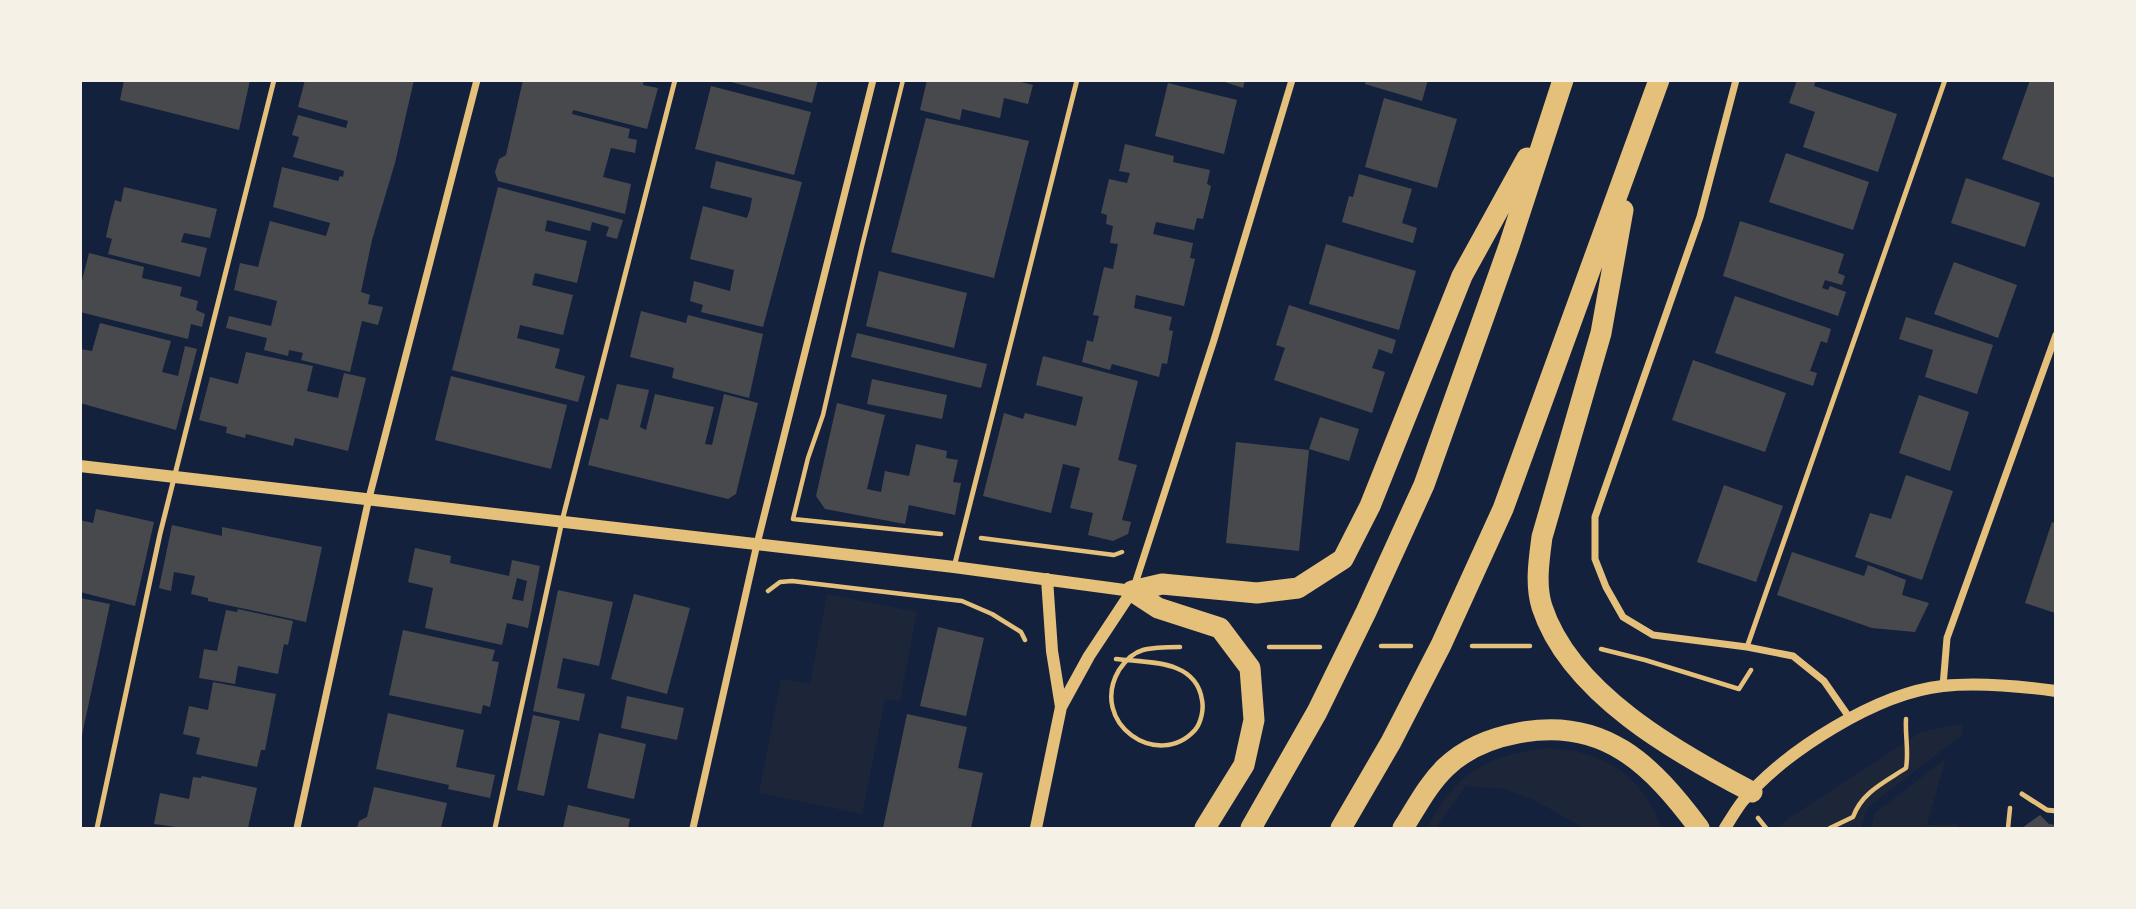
<svg xmlns="http://www.w3.org/2000/svg" width="2136" height="909" font-family="'Roboto Serif',serif">
	<style>
		.green { fill: #1d2539 }
		.building { fill: #48494c; fill-rule: evenodd }
		.lines { fill: none; stroke-linecap: round; stroke-linejoin: round }
		.path { stroke: #e5c07b; stroke-width: 4.5 }
		.service { stroke: #e5c07b; stroke-width: 5 }
		.minor { stroke: #e5c07b; stroke-width: 7 }
		.tertiary { stroke: #e5c07b; stroke-width: 12 }
		.motorway { stroke: #e5c07b; stroke-width: 21 }
	</style>
	<rect width="100%" height="100%" fill="#14213d"/>
	<path class="green" d="M827 594 917 612 900 701 885 699 862 814 759 793 781 679 810 684Z
		M1963 723 1962 735 1868 807 1861 828H1777L1789 818 1921 732Z
		M1549 748C1604 751 1642 775 1662 828H1584L1534 800 1504 789 1466 786 1436 828H1427C1458 771 1485 756 1549 748Z
		M1946 758 1927 825 1959 824 1958 828H1871L1874 814Z"/>
	<path class="building" d="M124 80H250L239 130 120 100Z
		M305 80H414L395 163 372 240 361 292 370 295 368 304 383 307 378 325 362 321 350 372 301 360 303 353 289 350 288 356 264 350 267 338 226 328 229 316 271 326 277 301 234 290 240 263 258 267 270 221 326 236 330 223 273 207 282 167 338 181 340 176 343 177 344 171 293 157 299 137 292 135 298 115 346 128 348 121 298 107Z
		M523 80H644L643 85 658 88 647 129 573 110 572 114 630 129 628 138 637 140 635 153 611 148 603 177 631 184 625 214 498 181 495 172 499 159 506 155Z
		M723 80H818L812 103Z
		M927 80H1013L1033 85 1028 104 1004 98 1000 118 962 109 960 120 920 110Z
		M1219 80H1245L1243 88Z
		M1366 80H1428L1422 101 1365 84Z
		M1797 80H1816L1814 86 1897 114 1878 172 1803 147 1815 112 1789 103Z
		M2030 80H2055V178L2002 159Z
		M1168 83 1237 100 1224 154 1155 136Z
		M711 86 811 112 794 175 695 149Z
		M1384 98 1457 119 1437 188 1365 167Z
		M926 118 1029 141 994 278 891 252Z
		M1125 144 1174 156 1173 162 1210 170 1207 184 1211 186 1203 219 1197 218 1194 230 1156 222 1153 234 1193 243 1190 258 1195 259 1184 306 1136 295 1134 308 1172 317 1169 330 1173 331 1167 364 1162 363 1159 377 1112 364 1110 370 1082 362 1087 340 1093 342 1099 316 1093 315 1104 267 1113 269 1118 244 1110 243 1113 226 1106 224 1107 215 1101 213 1109 179 1127 183 1130 173 1119 171Z
		M1786 153 1869 182 1853 230 1769 202Z
		M716 161 802 182 763 327 701 312 703 305 690 301 694 281 730 291 734 270 690 259 703 206 747 218 750 209 752 198 710 188Z
		M1359 174 1412 189 1402 223 1417 228 1413 243 1342 222 1349 196 1353 197Z
		M1966 178 2040 203 2025 247 1951 223Z
		M124 187 217 209 210 238 184 233 181 242 207 248 200 277 108 254 112 239 106 237 110 219 115 200 121 202Z
		M498 187 623 220 617 239 606 236 609 227 592 222 590 231 547 220 545 231 587 241 577 283 535 273 532 285 573 295 563 335 520 325 519 330 517 338 560 349 555 368 585 376 578 402 452 370Z
		M1740 221 1844 254 1838 273 1845 276 1842 285 1825 280 1822 288 1828 290 1830 286 1846 292 1838 316 1723 276Z
		M1326 244 1416 271 1399 330 1309 304Z
		M89 253 144 267 142 278 182 287 180 296 198 301 196 310 205 314 202 327 191 324 188 339 80 312V288Z
		M1954 262 2017 285 1998 338 1934 314Z
		M879 271 967 293 954 348 866 326Z
		M1735 296 1831 329 1827 343 1821 341 1810 371 1817 373 1813 386 1715 353Z
		M1289 305 1396 340 1392 354 1379 349 1372 368 1385 372 1372 413 1274 380 1285 348 1276 345Z
		M641 311 686 323 688 315 763 334 749 398 672 378 674 368 630 357Z
		M1906 317 1993 345 1977 394 1925 377 1933 350 1899 339Z
		M100 323 171 341 162 372 178 376 185 346 197 349 176 430 80 403V349L92 351Z
		M857 333 987 364 981 388 851 357Z
		M246 352 313 366 307 391 338 398 344 373 366 378 348 451 295 438 293 446 246 434 245 438 226 433 227 427 199 420 210 377 238 384Z
		M1043 356 1138 381 1118 460 1137 465 1122 520 1131 522 1128 534 1113 541 1088 535 1093 513 1070 508 1080 468 1063 464 1051 513 983 496 1004 413 1023 419 1025 413 1076 426 1083 397 1036 385Z
		M1693 360 1786 393 1765 452 1672 420Z
		M451 376 567 405 551 469 435 440Z
		M872 379 947 395 942 419 867 404Z
		M617 384 649 390 640 427 646 430 655 394 714 407 705 444 712 445 724 394 758 403 736 494 728 499 588 465 600 418 608 420Z
		M1919 395 1969 412 1950 471 1899 453Z
		M837 403 885 415 867 489 881 492 885 471 909 476 916 444 947 451 946 458 958 460 953 482 961 483 955 515 909 505 905 524 825 509 816 496Z
		M1320 417 1359 429 1349 461 1309 449Z
		M1236 442 1309 450 1299 551 1226 543Z
		M1906 475 1953 491 1922 580 1855 557 1870 513 1891 519Z
		M1724 485 1783 506 1756 582 1697 562Z
		M96 509 154 522 135 606 80 592 82 573H80V520L93 523Z
		M2052 522 2055 523V613L2025 603Z
		M172 525 222 536V527L322 547 306 622 208 601V598L191 594 195 576 174 572 171 591 159 588Z
		M415 548 451 556 450 563 509 576 512 560 540 566 528 628 507 623 502 645 425 628 433 588 408 582ZM517 578 527 581 523 601 512 599Z
		M1792 552 1864 576 1868 565 1906 580 1902 595 1929 603 1915 632 1872 628 1777 595Z
		M558 590 613 602 599 666 563 658 557 688 585 694 579 721 533 711Z
		M634 594 690 608 667 694 611 679Z
		M80 598 110 604 82 735H80Z
		M238 609 293 621 288 645 284 644 278 674 238 666 235 684 199 678 204 649 217 651 226 610 237 612Z
		M938 627 984 638 966 716 920 706Z
		M403 630 495 650 492 661 499 662 490 707 483 705 481 714 389 695Z
		M213 682 276 694 265 750H261L257 767 196 754 200 738 183 734 189 706 208 710Z
		M627 696 684 708 677 740 621 728Z
		M388 713 464 730 456 767 495 775 490 798 448 789 449 785 376 769Z
		M907 714 967 727 958 768 983 773 971 828H883Z
		M533 715 560 721 544 796 517 790Z
		M599 733 646 744 634 799 587 788Z
		M202 776 257 788 248 828H184L154 824 160 793 189 799 193 777 201 778Z
		M374 787 447 803 441 828H357L359 821 367 817Z
		M568 805 630 819 628 828H563Z
		M2040 815 2049 824 2055 825V828H2022Z"/>
	<g class="lines">
		<path class="path" d="M903 80 862 246 823 415 808 458 793 519 941 534
			M981 538 1114 555 1122 552
			M768 591 780 582 792 581 962 601 992 614 1021 632 1025 640
			M1381 646H1411
			M1472 646H1530
			M1269 647H1320
			M1601 649 1645 660 1739 689 1751 670
			M1116 659C1148 663 1196 659 1202 700 1204 709 1201 723 1195 730 1158 771 1088 723 1119 670 1125 661 1132 653 1143 650 1154 647 1168 647 1180 647
			M1758 818 1766 828
			M1830 828 1853 817C1862 792 1885 782 1906 768 1909 751 1905 737 1906 719
			M2008 828 2010 808"/>
		<path class="service" d="M954 567 1077 80
			M1747 647 1945 80
			M2022 794 2047 810 2056 811
			M97 828 160 534 274 80
			M495 828 562 521 675 80"/>
		<path class="minor" d="M1736 80 1700 217 1595 517V559L1606 587 1623 617 1653 635 1747 647 1793 656 1824 681 1849 717
			M1134 587 1214 340 1292 80
			M1943 686 1947 638 2056 335
			M297 828 369 498 477 80
			M693 828 757 544 873 80"/>
		<path class="tertiary" d="M80 466 954 567 1132 591 1089 656 1061 707 1036 828
			M1047 579 1052 651 1061 707
			M1725 828C1730 820 1736 810 1742 802 1785 751 1877 693 1943 686 1980 682 2019 686 2056 691"/>
		<path class="motorway" d="M1623 210 1601 333 1542 537C1539 560 1535 585 1542 607 1570 693 1677 753 1752 792
			M1132 591 1162 584 1257 593 1298 588 1343 559 1370 506 1462 276 1527 158
			M1132 591 1158 608 1220 628 1250 668 1254 720 1244 765 1205 828
			M1251 828 1317 712 1366 612 1424 485 1509 246 1563 80
			M1341 828 1391 742 1441 645 1503 509 1659 80
			M1403 828C1416 808 1428 784 1446 767 1466 748 1491 738 1518 733 1604 716 1652 765 1699 828"/>
	</g>
	<rect width="2136" height="909" fill="none" stroke="#f6f1e7" stroke-width="164"/>
</svg>
